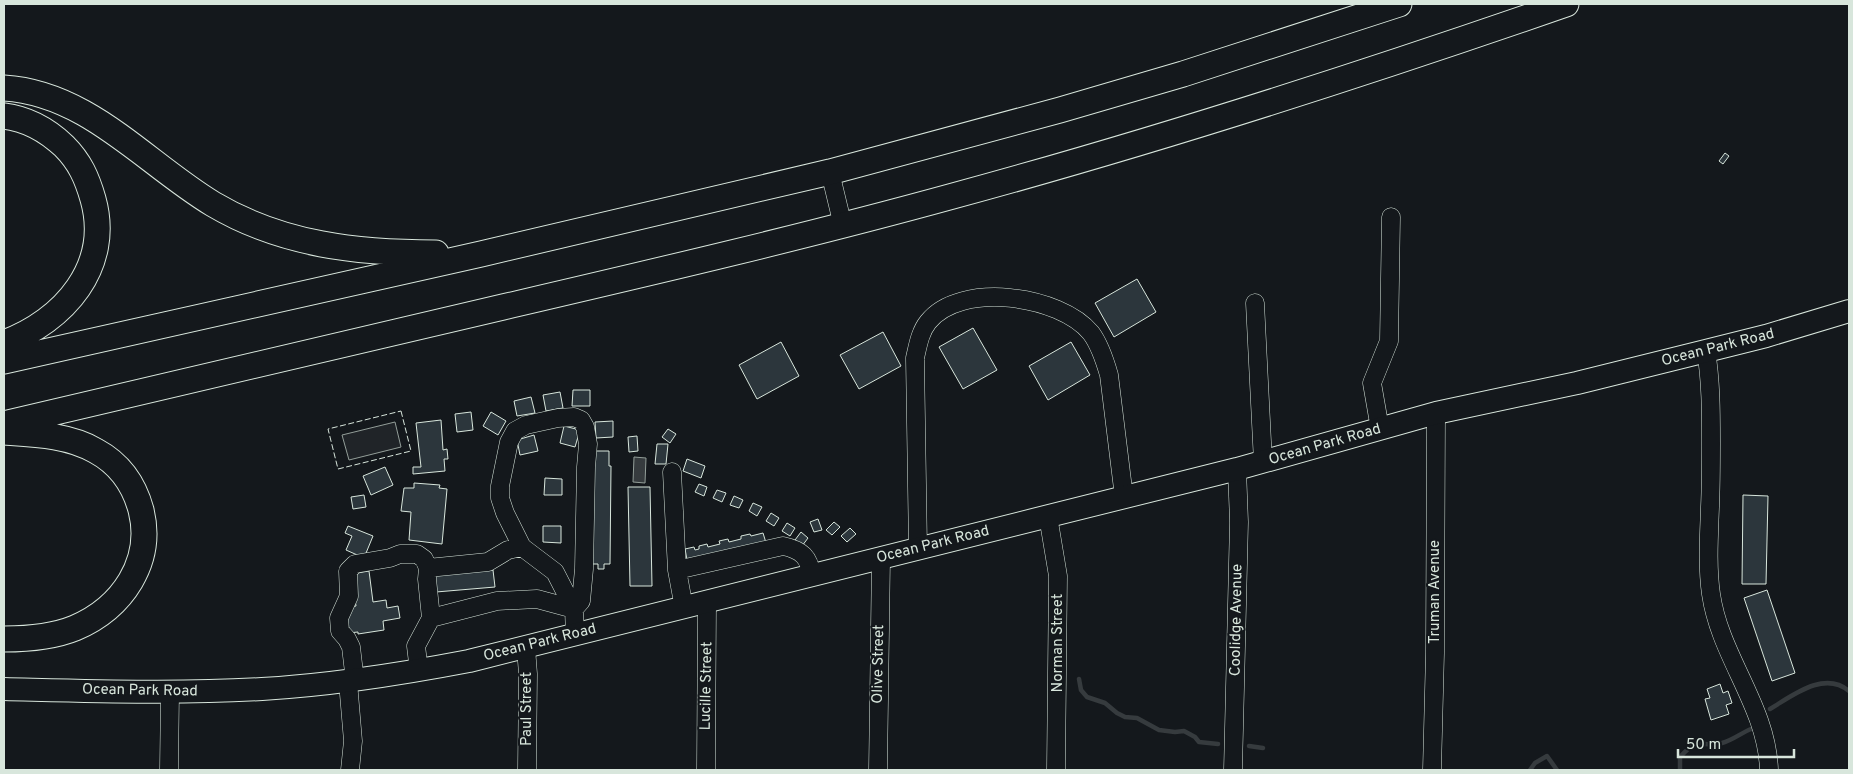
<svg xmlns="http://www.w3.org/2000/svg" width="1853" height="774" font-family="Overpass,sans-serif">
	<style>
		.green { fill: #202428; stroke: #939e99 }
		.water { fill: #363b3e; stroke: #939e99 }
		.lines { fill: none; stroke-linecap: round; stroke-linejoin: round }
		.stream { stroke: #363b3e; stroke-width: 4.5 }
		.building { fill: #2c363c; stroke: #d8e6dc }
		.minor-casing { stroke: #d8e6dc; stroke-width: 19 }
		.major-casing { stroke: #d8e6dc; stroke-width: 24 }
		.highway-casing { stroke: #d8e6dc; stroke-width: 27 }
		.minor { stroke: #14181c; stroke-width: 18 }
		.major { stroke: #14181c; stroke-width: 22 }
		.highway { stroke: #14181c; stroke-width: 25 }
		.fence { stroke: #d8e6dc; stroke-width: 1; stroke-dasharray: 6 2.5; stroke-linecap: butt }
		.labels { text-anchor: middle; dominant-baseline: central; stroke-width: 4; stroke-linejoin: round; paint-order: stroke }
		.street-label { font-size: 15px; fill: #d8e6dc; stroke: #14181c }
	</style>
	<rect width="100%" height="100%" fill="#14181c"/>
	<path class="green" d="M395 422 401 447 349 460 342 435Z"/>
	<path class="water" d="M634 457 646 458 645 483 633 482Z"/>
	<g class="lines">
		<path class="stream" d="M1079 679 1081 690 1087 697 1105 703 1117 713 1125 717 1137 718 1159 730 1175 732 1184 731 1195 737 1199 742 1218 744
			M1770 709C1792 696 1824 670 1849 691
			M1249 746 1263 748
			M1530 770 1535 763 1547 756 1557 770
			M1680 770V757C1700 735 1700 748 1722 743 1733 740 1741 733 1751 729"/>
	</g>
	<path class="building" d="M1725 153 1729 156 1723 164 1719 161Z
		M1137 279 1156 312 1114 337 1095 303Z
		M973 328 997 370 963 389 939 347Z
		M883 332 901 366 859 389 840 355Z
		M781 342 799 376 757 399 739 365Z
		M1071 342 1090 375 1048 400 1029 366Z
		M573 390H590V406H572Z
		M560 392 563 408 546 411 543 395Z
		M531 397 535 413 517 416 514 401Z
		M471 412 473 430 457 432 455 414Z
		M491 412 506 421 498 435 483 426Z
		M441 420 443 450 447 449 448 459H444L445 471 413 474V467H421L416 423Z
		M613 421V437L596 438 595 422Z
		M564 426 580 430 575 447 560 443Z
		M668 429 676 434 670 443 662 437Z
		M534 435 538 451 520 455 517 440Z
		M637 436 638 451 629 452 628 437Z
		M657 444H668L666 464H655Z
		M593 451H609V466H611L610 564H604V569H598V564H589Z
		M687 459 705 466 701 478 683 471Z
		M385 467 393 485 371 495 363 476Z
		M545 478 562 479V495H544Z
		M414 483 440 485 439 488 447 489 442 544 409 540 411 512 401 511 404 488H414Z
		M699 484 707 487 704 496 695 492Z
		M628 487H650L652 586H630Z
		M717 490 726 493 722 502 713 498Z
		M364 495 366 507 353 509 351 497Z
		M1743 495 1768 496 1766 584H1742Z
		M734 496 743 500 739 508 730 505Z
		M753 503 762 507 757 516 749 511Z
		M771 513 779 518 774 526 766 521Z
		M818 519 822 530 814 532 810 522Z
		M834 522 840 527 832 535 826 530Z
		M787 523 795 528 790 536 782 531Z
		M348 526 373 536 364 558 346 550 352 536 345 533Z
		M543 526H561V543L543 542Z
		M850 528 856 534 847 542 841 536Z
		M801 532 808 538 802 546 795 540Z
		M763 533 767 546 688 565 685 549 694 547 695 550 699 549V546L707 544 708 547 720 544 719 541 728 539 729 542 741 539V536L750 534 751 536Z
		M493 570 495 587 436 592 434 575Z
		M369 571 373 602 386 600 387 608 398 606 400 618 383 621 384 630 358 634V632L348 633 344 608 356 606 351 574Z
		M1767 590 1795 673 1772 681 1744 598Z
		M1720 684 1723 693 1728 691 1732 703 1726 705 1729 714 1711 720 1705 699 1710 698 1707 689Z"/>
	<g class="lines">
		<defs>
			<path id="minor" d="M830 172 843 226
				M1255 303 1263 462
				M1706 351C1711 381 1711 412 1711 442 1711 464 1711 485 1710 507 1709 536 1707 566 1711 594 1720 657 1767 706 1769 770
				M1380 429 1372 383 1389 341 1391 217
				M672 472 677 570
				M1048 516 1058 576 1056 770
				M918 549 915 358C918 345 920 332 928 322 960 281 1060 295 1091 333 1100 345 1105 361 1109 375L1124 497
				M428 568 488 562 508 550 522 547 555 572 574 609 575 635
				M684 608 677 570 783 546C802 550 809 557 812 576
				M431 618 497 601 537 599 574 609 581 601 584 569 586 467 588 444 585 427 581 420 574 417 558 418 526 425 515 431 509 442 500 486V498L505 513 522 547
				M526 648 528 674 527 770
				M355 681 351 647 347 639 340 631 339 618 349 596 348 571 355 564 390 558 400 554H417L424 559 428 568 427 579 431 618 416 646 419 671
				M348 682 353 741 350 770
				M169 770 170 692
				M706 770 707 602
				M878 770 881 558
				M1233 770 1239 522 1237 469
				M1432 770 1435 653 1436 413"/>
			<path id="major" d="M4 689C90 691 176 694 262 689 332 685 401 674 469 661L1237 469 1436 413 1577 383 1706 351 1766 336 1849 311"/>
			<path id="highway" d="M4 88C88 93 145 163 213 204 282 245 358 253 436 253
				M4 116C28 119 47 130 64 146 80 162 87 178 93 199 112 266 64 321 4 343
				M4 361 481 254 830 172 1060 110 1183 74 1399 4
				M4 424C170 385 336 346 503 307 653 272 804 237 953 196 1160 140 1364 74 1566 4
				M4 432C34 434 69 435 96 451 120 464 134 484 141 510 154 562 122 608 75 628 53 637 28 639 4 639"/>
		</defs>
		<use href="#minor" class="minor-casing"/>
		<use href="#major" class="major-casing"/>
		<use href="#highway" class="highway-casing"/>
		<use href="#minor" class="minor"/>
		<use href="#major" class="major"/>
		<use href="#highway" class="highway"/>
		<path class="fence" d="M401 411 411 451 338 469 328 429Z"/>
	</g>
	<g class="labels">
		<g class="street-label">
			<text transform="translate(1718 348) rotate(-14)">Ocean Park Road</text>
			<text transform="translate(1325 445) rotate(-16)">Ocean Park Road</text>
			<text transform="translate(933 545) rotate(-14)">Ocean Park Road</text>
			<text transform="translate(1435 592) rotate(-90)">Truman Avenue</text>
			<text transform="translate(1237 620) rotate(-89)">Coolidge Avenue</text>
			<text transform="translate(540 643) rotate(-14)">Ocean Park Road</text>
			<text transform="translate(1058 643) rotate(-90)">Norman Street</text>
			<text transform="translate(879 664) rotate(-89)">Olive Street</text>
			<text transform="translate(707 686) rotate(-89)">Lucille Street</text>
			<text transform="translate(140 691) rotate(1)">Ocean Park Road</text>
			<text transform="translate(527 709) rotate(-90)">Paul Street</text>
		</g>
	</g>
	<rect width="1853" height="774" fill="none" stroke="#d8e6dc" stroke-width="10"/>
	<path d="M1678 749v8h116v-8" fill="none" stroke="#d8e6dc" stroke-width="2.5"/>
	<text x="1686" y="749" font-size="15" fill="#d8e6dc" stroke="#14181c" stroke-width="4" paint-order="stroke">50 m</text>
</svg>
